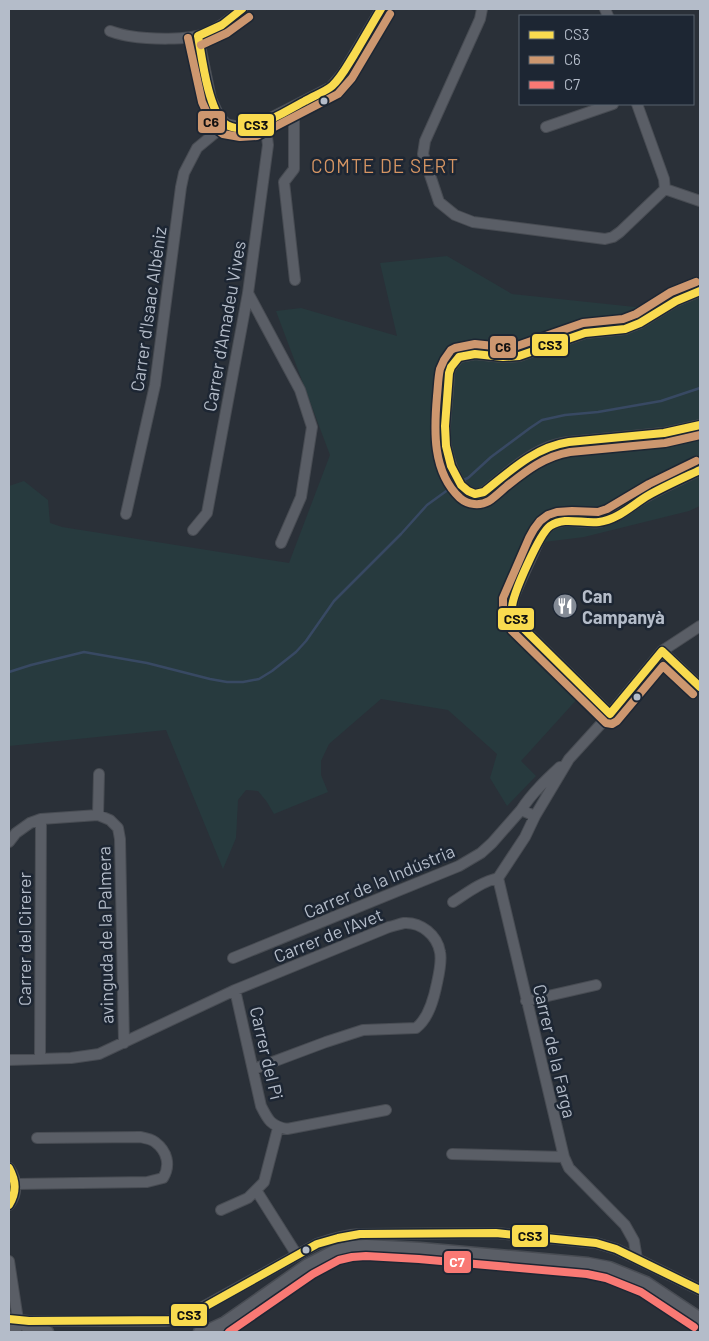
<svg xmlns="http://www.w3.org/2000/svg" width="709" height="1341" font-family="Barlow,sans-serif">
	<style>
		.green { fill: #273a3e }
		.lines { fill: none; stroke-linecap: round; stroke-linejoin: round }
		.stream { stroke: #384963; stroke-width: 2.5 }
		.minor-casing { stroke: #484c53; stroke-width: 12 }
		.tertiary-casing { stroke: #484c53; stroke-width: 15 }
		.minor { stroke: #5a5e66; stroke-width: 10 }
		.tertiary { stroke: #5a5e66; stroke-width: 12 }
		.bus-1-casing { stroke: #1d2633; stroke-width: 11 }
		.bus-2-casing { stroke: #1d2633; stroke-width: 11 }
		.bus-3-casing { stroke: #1d2633; stroke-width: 11 }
		.bus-1 { stroke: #f9db4f; stroke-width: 8 }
		.bus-2 { stroke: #cd976f; stroke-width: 8 }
		.bus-3 { stroke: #f97974; stroke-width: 8 }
		.bus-dot { fill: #b4bcc9; stroke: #1d2633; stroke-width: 2 }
		.labels { text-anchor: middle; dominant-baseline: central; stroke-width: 5; stroke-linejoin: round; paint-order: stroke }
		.street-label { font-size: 18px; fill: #b4bcc9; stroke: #1d2633 }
		.poi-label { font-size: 18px; font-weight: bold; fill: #b4bcc9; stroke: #1d2633; text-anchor: start }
		.neighbourhood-label { font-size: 19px; letter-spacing: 1px; fill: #d59563; stroke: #1d2633 }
		.line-badge { stroke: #1d2633; stroke-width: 2 }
		.badge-label { font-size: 14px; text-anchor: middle; font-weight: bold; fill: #fff }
		.pale-badge-label { font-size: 14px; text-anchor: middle; font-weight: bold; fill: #111 }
	</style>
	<rect width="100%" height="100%" fill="#2a3038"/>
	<path class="green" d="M447 256 512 294 635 307 700 287V506L689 511 584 537 528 544 517 573 507 593 503 610 509 626 579 697 521 761 536 776 507 806 490 778 497 754 448 710 381 699 329 744 321 761V775L328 792 274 814 267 802 258 791 246 790 238 800 236 838 223 869 166 730 9 746V486L24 481 48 500 50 523 62 527 289 563 330 455 276 311 301 308 397 336 380 263Z"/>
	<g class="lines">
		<path class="stream" d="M461 481 468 478 491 457 530 428 542 420 565 415 598 412 661 401 700 388
			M9 672 31 665 84 652 147 663 210 679 227 682H243L259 679 272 671 296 652 306 641 334 601 401 534 427 505 456 484"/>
		<defs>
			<path id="minor" d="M482 9 480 19 425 141 423 154 439 202 455 215 473 222 605 239 613 237 620 232 665 189
				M605 9 608 16
				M110 31C116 33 122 35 129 36 148 39 189 41 206 33 219 28 232 18 242 9
				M198 36 211 99 219 116 226 124 240 127 255 126 331 87 343 73 381 9
				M637 104 664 179 665 189
				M294 106V169L284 182 295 280
				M546 127 613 104
				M665 189 700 201
				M700 291 676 301 640 323 625 329 585 333 519 356 503 357 475 354 459 357C457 360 452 365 450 369 448 374 449 383 448 388 447 405 444 422 445 438 446 455 460 505 484 492 503 477 524 457 546 448 553 445 561 443 569 442L664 433 700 425
				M248 293 300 390 312 427 301 497 281 543
				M126 514 155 385 181 187 184 173 197 148 226 124
				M193 530 207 513 248 293 268 145 265 122
				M662 651 700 687
				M610 714 520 625C512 614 510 610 514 596 519 584 525 571 531 558 536 548 539 536 547 528 561 515 582 524 599 522 616 519 625 510 639 501 658 489 680 480 700 470
				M521 810C532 793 546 780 560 767
				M98 815 99 774
				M9 842 16 833 30 823 41 819 98 815 110 820 118 828 120 839 124 1043
				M498 878 564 1157 569 1168 625 1225 634 1241 637 1259
				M498 878 525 837 535 816 569 759 610 714 662 651 700 626
				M453 902C467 893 481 882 498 878
				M233 958 459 866 481 853 492 843 521 810 535 816
				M235 990 261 1106C268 1120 271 1126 287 1129L386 1110
				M526 1001 596 985
				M40 1059 41 819
				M9 1060 71 1058 99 1054 235 990 389 927C394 926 399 924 404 923 421 922 437 935 440 952 442 961 439 974 437 983 434 998 429 1018 416 1028L363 1030 326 1042 254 1069
				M452 1154 564 1157
				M9 1168C17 1180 18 1193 9 1205
				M16 1184 147 1182 163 1178C171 1165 167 1151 155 1142 151 1139 145 1138 140 1137L37 1138
				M256 1190 297 1255
				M221 1210 248 1198 264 1182 278 1128
				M9 1261 18 1320 29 1321H165L181 1319 317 1244C331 1239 344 1235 360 1234L496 1233 596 1243 616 1249 637 1259 700 1290"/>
			<path id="tertiary" d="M9 1319C18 1318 21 1324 29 1327 35 1329 41 1330 47 1332
				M14 1332 18 1320
				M200 1332 212 1329 225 1323 308 1265 335 1251 350 1247 366 1246 420 1249 588 1264 609 1268 646 1283 700 1319"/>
		</defs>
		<use href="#minor" class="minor-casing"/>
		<use href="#tertiary" class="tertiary-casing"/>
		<use href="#minor" class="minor"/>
		<use href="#tertiary" class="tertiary"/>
		<defs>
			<path id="bus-1" d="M242 9 222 25 198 36C202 58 208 108 224 123 244 140 287 110 305 101 313 96 325 92 332 86 341 78 347 66 354 55 363 40 372 24 381 9
				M700 291 676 301 640 323 625 329 585 333 519 356 503 357 475 354 459 357 451 367 449 373 445 426 446 446 451 466 461 485 468 491 475 494 484 492C510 471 535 447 569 442L664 433 700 425
				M700 470C683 478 665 486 649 495 633 504 618 520 599 522 582 524 565 516 550 526 540 533 512 595 512 608 512 615 516 620 520 625L610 714 662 651 700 687
				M9 1168C16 1181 17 1192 9 1205
				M9 1319 29 1321 176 1320 190 1315 317 1244 338 1238 360 1234 496 1233 596 1243 616 1249 700 1290"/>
			<path id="bus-2" d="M188 38 202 102 211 122 219 131 223 134 240 137 257 136 338 94 352 78 390 14
				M201 45 227 33 249 17
				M696 282 671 292 636 314 623 319 583 323 517 346 503 347 475 344 455 348 451 350 444 360 440 369C438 378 438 387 437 396 434 430 432 472 460 498 468 505 480 506 489 501 495 497 501 491 507 486 526 471 545 456 570 452L665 443 700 435
				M693 694 663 666 617 721 612 724 606 723 512 631 506 622 503 614V598L529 538 534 529 540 521 548 515 557 512 572 511 598 512 607 509 649 484 696 461"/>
			<path id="bus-3" d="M229 1332 313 1274 339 1260 352 1257 366 1256 419 1259 587 1274 606 1278 641 1292 694 1327"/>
		</defs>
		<use href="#bus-1" class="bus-1-casing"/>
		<use href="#bus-2" class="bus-2-casing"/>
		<use href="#bus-3" class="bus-3-casing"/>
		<use href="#bus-1" class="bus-1"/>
		<use href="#bus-2" class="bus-2"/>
		<use href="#bus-3" class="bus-3"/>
	</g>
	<defs>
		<symbol id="restaurant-disc" viewBox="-11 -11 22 22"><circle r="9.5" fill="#848b96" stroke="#1d2633"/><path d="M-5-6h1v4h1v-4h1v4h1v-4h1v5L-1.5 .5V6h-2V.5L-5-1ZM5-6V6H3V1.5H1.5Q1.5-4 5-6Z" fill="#fff"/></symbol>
	</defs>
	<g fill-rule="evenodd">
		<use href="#restaurant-disc" x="551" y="592" width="28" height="28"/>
	</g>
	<g class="bus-dot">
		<circle cx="324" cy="101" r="4.5"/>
		<circle cx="637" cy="697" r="4.5"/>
		<circle cx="306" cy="1250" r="4.5"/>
	</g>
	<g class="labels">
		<g class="street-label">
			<text transform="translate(148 309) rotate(-82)">Carrer d'Isaac Albéniz</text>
			<text transform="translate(224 326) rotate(-80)">Carrer d'Amadeu Vives</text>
			<text transform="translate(379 881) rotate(-23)">Carrer de la Indústria</text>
			<text transform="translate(105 935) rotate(-91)">avinguda de la Palmera</text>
			<text transform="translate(328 935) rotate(-22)">Carrer de l'Avet</text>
			<text transform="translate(24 939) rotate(-90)">Carrer del Cirerer</text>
			<text transform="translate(555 1051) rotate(77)">Carrer de la Farga</text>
			<text transform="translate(267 1053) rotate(77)">Carrer del Pi</text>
		</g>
		<g class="poi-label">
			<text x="582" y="596">Can<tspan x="582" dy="21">Campanyà</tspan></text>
		</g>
		<g class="neighbourhood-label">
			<text x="385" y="165">COMTE DE SERT</text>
		</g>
	</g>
	<g class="line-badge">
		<rect x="197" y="110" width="29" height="24" rx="5" fill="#cd976f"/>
		<rect x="237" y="113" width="38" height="24" rx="5" fill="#f9db4f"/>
		<rect x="531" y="333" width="38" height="24" rx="5" fill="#f9db4f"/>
		<rect x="489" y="335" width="28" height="24" rx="5" fill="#cd976f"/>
		<rect x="497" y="607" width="38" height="24" rx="5" fill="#f9db4f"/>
		<rect x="511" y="1224" width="38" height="24" rx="5" fill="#f9db4f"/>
		<rect x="443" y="1250" width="29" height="24" rx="5" fill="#f97974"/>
		<rect x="170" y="1303" width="38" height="24" rx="5" fill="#f9db4f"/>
	</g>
	<g class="badge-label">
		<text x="457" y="1267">C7</text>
	</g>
	<g class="pale-badge-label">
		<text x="211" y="127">C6</text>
		<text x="256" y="130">CS3</text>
		<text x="550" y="350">CS3</text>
		<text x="503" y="352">C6</text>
		<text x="516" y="624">CS3</text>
		<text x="530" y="1241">CS3</text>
		<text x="189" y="1320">CS3</text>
	</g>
	<rect width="709" height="1341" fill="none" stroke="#b4bcc9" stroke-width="20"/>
	<rect x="519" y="15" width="175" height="90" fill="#1d2633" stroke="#59626f"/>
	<rect x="529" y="31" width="25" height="8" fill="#f9db4f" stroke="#59626f"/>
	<text x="564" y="40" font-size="15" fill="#b4bcc9">CS3</text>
	<rect x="529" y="56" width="25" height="8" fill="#cd976f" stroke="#59626f"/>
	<text x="564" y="65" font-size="15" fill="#b4bcc9">C6</text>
	<rect x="529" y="81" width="25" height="8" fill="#f97974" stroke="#59626f"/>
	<text x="564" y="90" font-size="15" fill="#b4bcc9">C7</text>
</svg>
